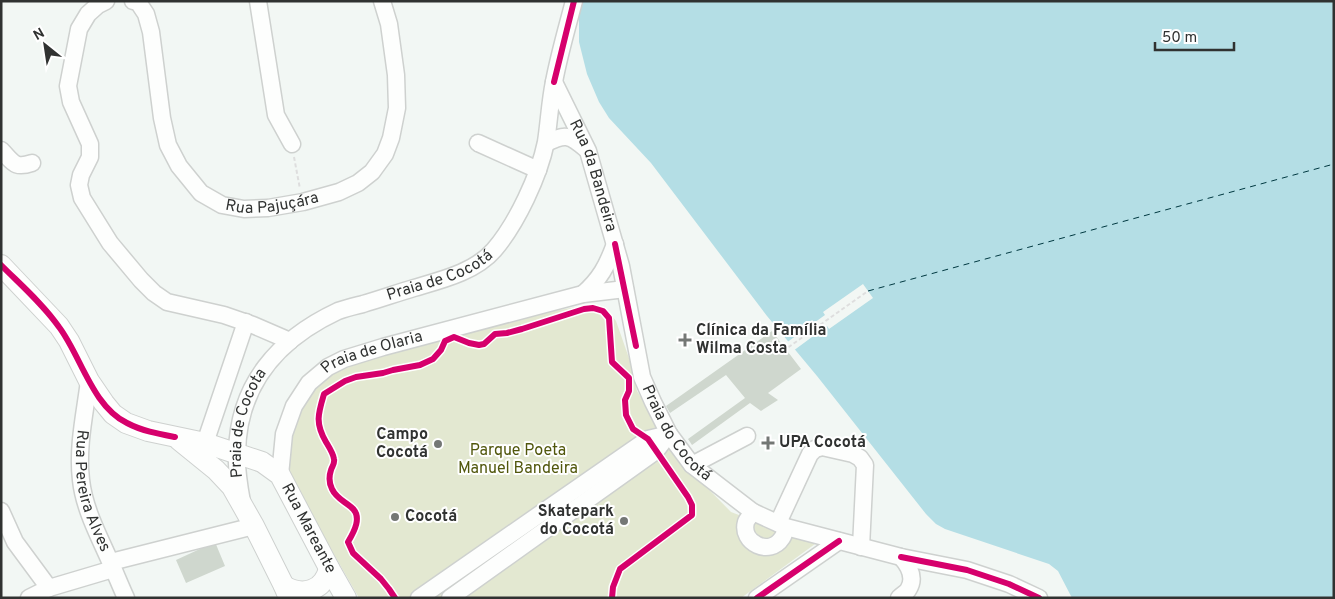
<svg xmlns="http://www.w3.org/2000/svg" width="1335" height="599" font-family="Overpass,sans-serif">
	<style>
		.green { fill: #e3e8d1 }
		.water { fill: #b4dee5 }
		.pier { fill: #f2f7f4 }
		.lines { fill: none; stroke-linecap: round; stroke-linejoin: round }
		.ferry { stroke: #003840; stroke-width: 1; stroke-dasharray: 6 5; stroke-linecap: butt }
		.building { fill: #cfd7ce }
		.minor-casing { stroke: #ced1cf; stroke-width: 19 }
		.major-casing { stroke: #ced1cf; stroke-width: 22 }
		.path { stroke: #dedede; stroke-width: 2; stroke-dasharray: 4 2.5; stroke-linecap: butt }
		.minor { stroke: #fdfefd; stroke-width: 16 }
		.major { stroke: #fdfefd; stroke-width: 20 }
		.cycleway-casing { stroke: #fff; stroke-width: 9 }
		.cycleway { stroke: #d6006c; stroke-width: 6 }
		.poi-dot { fill: #747775; stroke: #fff; stroke-width: 2 }
		.labels { text-anchor: middle; dominant-baseline: central; stroke-width: 4; stroke-linejoin: round; paint-order: stroke }
		.street-label { font-size: 16px; fill: #303231; stroke: #fff }
		.poi-label { font-size: 16px; font-weight: bold; fill: #303231; stroke: #fff; text-anchor: start }
		.park-label { font-size: 16px; fill: #51570c; stroke: #fff }
	</style>
	<rect width="100%" height="100%" fill="#f2f7f4"/>
	<path class="green" d="M587 305 606 308 616 321 630 361 637 391 655 420 669 449 731 512 815 544 741 598H359L309 511 289 470 293 425 313 389 335 373 383 353 451 334 548 312Z"/>
	<path class="water" d="M582 1H1334V598H1072L1058 571 1049 564 945 529 936 524 926 514 817 376 767 316 651 163 609 118 599 102 587 74 579 42V17Z"/>
	<path class="pier" d="M863 284 873 298 829 329 827 326 793 351 786 343 825 315 823 312Z"/>
	<g class="lines">
		<path class="ferry" d="M868 291 1334 164"/>
	</g>
	<path class="building" d="M772 331 801 369 768 393 778 400 761 411 750 403 692 445 688 439 745 398 726 375 670 413 666 406Z
		M215 542 225 566 186 583 176 560Z"/>
	<g class="lines">
		<defs>
			<g id="minor">
				<path d="M106 1 98 5 88 14 79 29 68 86 71 102 90 144V157L81 175 79 185 82 198 110 243 141 280 154 293 167 302 224 315 253 325 290 341"/>
				<path id="s1" d="M133 1 138 2 146 14 151 32 162 118 168 145 179 166 201 193 222 205 244 209 268 208 303 202 339 192 358 183 372 172 385 154 391 138 397 108 396 75 389 24 382 1"/>
				<path d="M258 1 276 115 292 144"/>
				<path id="s2" d="M554 82 588 151 621 266 642 377 653 402 669 434 692 465 753 512 786 527 901 557 967 570 1009 584 1039 598"/>
				<path d="M478 143 538 170"/>
				<path d="M546 143C565 134 569 134 586 149"/>
				<path d="M1 150C13 162 14 169 32 163"/>
				<path d="M583 294C600 279 607 266 615 244"/>
				<path id="s3" d="M89 381C85 413 77 447 81 480 84 508 98 534 109 559 115 572 120 585 126 598"/>
				<path d="M205 443 246 322"/>
				<path d="M692 465 747 436"/>
				<path id="s4" d="M280 475 284 434 294 406 309 383 328 367 344 359 383 347 583 294 625 289"/>
				<path id="s5" d="M242 502C239 486 236 469 237 453 238 385 278 339 338 311 346 308 355 306 363 304 380 299 397 293 414 288 441 280 475 272 494 250 517 223 539 176 546 142 549 122 550 101 554 82 559 55 567 28 574 1"/>
				<path d="M1 511 15 542 49 588 113 569"/>
				<path d="M753 512C751 515 747 519 746 522 740 543 770 557 782 538 784 536 785 530 786 527"/>
				<path d="M778 523 810 454 815 449 822 447 853 454 860 458 865 465 861 547"/>
				<path d="M111 562 254 526"/>
				<path d="M29 598 49 588"/>
				<path d="M419 598 648 439 669 434"/>
				<path d="M450 598 656 451 669 434"/>
				<path d="M757 598 839 541"/>
				<path d="M899 598C902 595 906 593 908 590 916 578 909 566 901 557"/>
			</g>
			<g id="major">
				<path id="s6" d="M1 265 59 326 69 341 89 381 104 403 113 414 126 423 148 431 205 443 262 462 280 475 329 568 346 598"/>
				<path d="M179 440 216 470 232 487 254 526 284 586 289 598"/>
				<path d="M284 586C303 597 324 591 329 568"/>
			</g>
		</defs>
		<use href="#minor" class="minor-casing"/>
		<use href="#major" class="major-casing"/>
		<path class="path" d="M294 157 300 189
			M783 351 868 291"/>
		<use href="#minor" class="minor"/>
		<use href="#major" class="major"/>
		<defs>
			<path id="cycleway" d="M554 82 574 1
				M615 244 636 346
				M1 265C21 285 43 304 59 327 81 356 92 406 127 423 142 431 159 434 175 437
				M901 557 967 570 1009 584 1039 598
				M395 598 389 589 381 579 353 553 348 542C354 532 363 516 351 507 344 501 336 498 332 489 329 483 329 476 331 470 332 466 335 464 334 459 333 453 329 447 326 442 315 423 318 414 324 394L345 381 356 377 383 373 393 370 420 365 433 359 441 350 445 341 454 337 469 343 479 345 484 344 495 334 507 333 522 329 584 309 593 308 603 311 609 318 612 362 629 378V391L625 400 626 415 633 429 648 439 688 497 692 505V515L620 569 613 587 612 598
				M757 598 839 541"/>
		</defs>
		<use href="#cycleway" class="cycleway-casing"/>
		<use href="#cycleway" class="cycleway"/>
	</g>
	<g class="poi-dot">
		<path d="M682.5 332.5h5v5h5v5h-5v5h-5v-5h-5v-5h5z"/>
		<path d="M765.5 435.5h5v5h5v5h-5v5h-5v-5h-5v-5h5z"/>
		<circle cx="438" cy="444" r="5"/>
		<circle cx="395" cy="517" r="5"/>
		<circle cx="624" cy="521" r="5"/>
	</g>
	<g class="labels">
		<g class="street-label">
			<text stroke="none"><textPath href="#s2" startOffset="102">Rua da Bandeira</textPath></text>
			<text stroke="none"><textPath href="#s1" startOffset="286">Rua Pajuçára</textPath></text>
			<text stroke="none"><textPath href="#s5" startOffset="342">Praia de Cocotá</textPath></text>
			<text stroke="none"><textPath href="#s4" startOffset="170">Praia de Olaria</textPath></text>
			<text stroke="none"><textPath href="#s5" startOffset="81">Praia de Cocota</textPath></text>
			<text stroke="none"><textPath href="#s2" startOffset="376">Praia do Cocotá</textPath></text>
			<text stroke="none"><textPath href="#s3" startOffset="112">Rua Pereira Alves</textPath></text>
			<text stroke="none"><textPath href="#s6" startOffset="428">Rua Mareante</textPath></text>
		</g>
		<g class="poi-label">
			<text x="696" y="331">Clínica da Família<tspan x="696" dy="18">Wilma Costa</tspan></text>
			<text x="428" y="435" text-anchor="end">Campo<tspan x="428" dy="18">Cocotá</tspan></text>
			<text x="779" y="443">UPA Cocotá</text>
			<text x="614" y="512" text-anchor="end">Skatepark<tspan x="614" dy="18">do Cocotá</tspan></text>
			<text x="405" y="517">Cocotá</text>
		</g>
		<g class="park-label">
			<text x="518" y="451">Parque Poeta<tspan x="518" dy="18">Manuel Bandeira</tspan></text>
		</g>
	</g>
	<rect width="1335" height="599" fill="none" stroke="#303231" stroke-width="5"/>
	<g transform="translate(45 45) rotate(330)" stroke="#ffffff" stroke-width="4" paint-order="stroke">
	<path d="M0-4L9 19L0 12L-9 19Z" fill="#303231"/>
	<text y="-8" font-size="14" font-weight="bold" text-anchor="middle" fill="#303231">N</text>
	</g>
	<path d="M1155 42v8h79v-8" fill="none" stroke="#303231" stroke-width="2.5"/>
	<text x="1162" y="42" font-size="15" fill="#303231" stroke="#ffffff" stroke-width="4" paint-order="stroke">50 m</text>
</svg>
